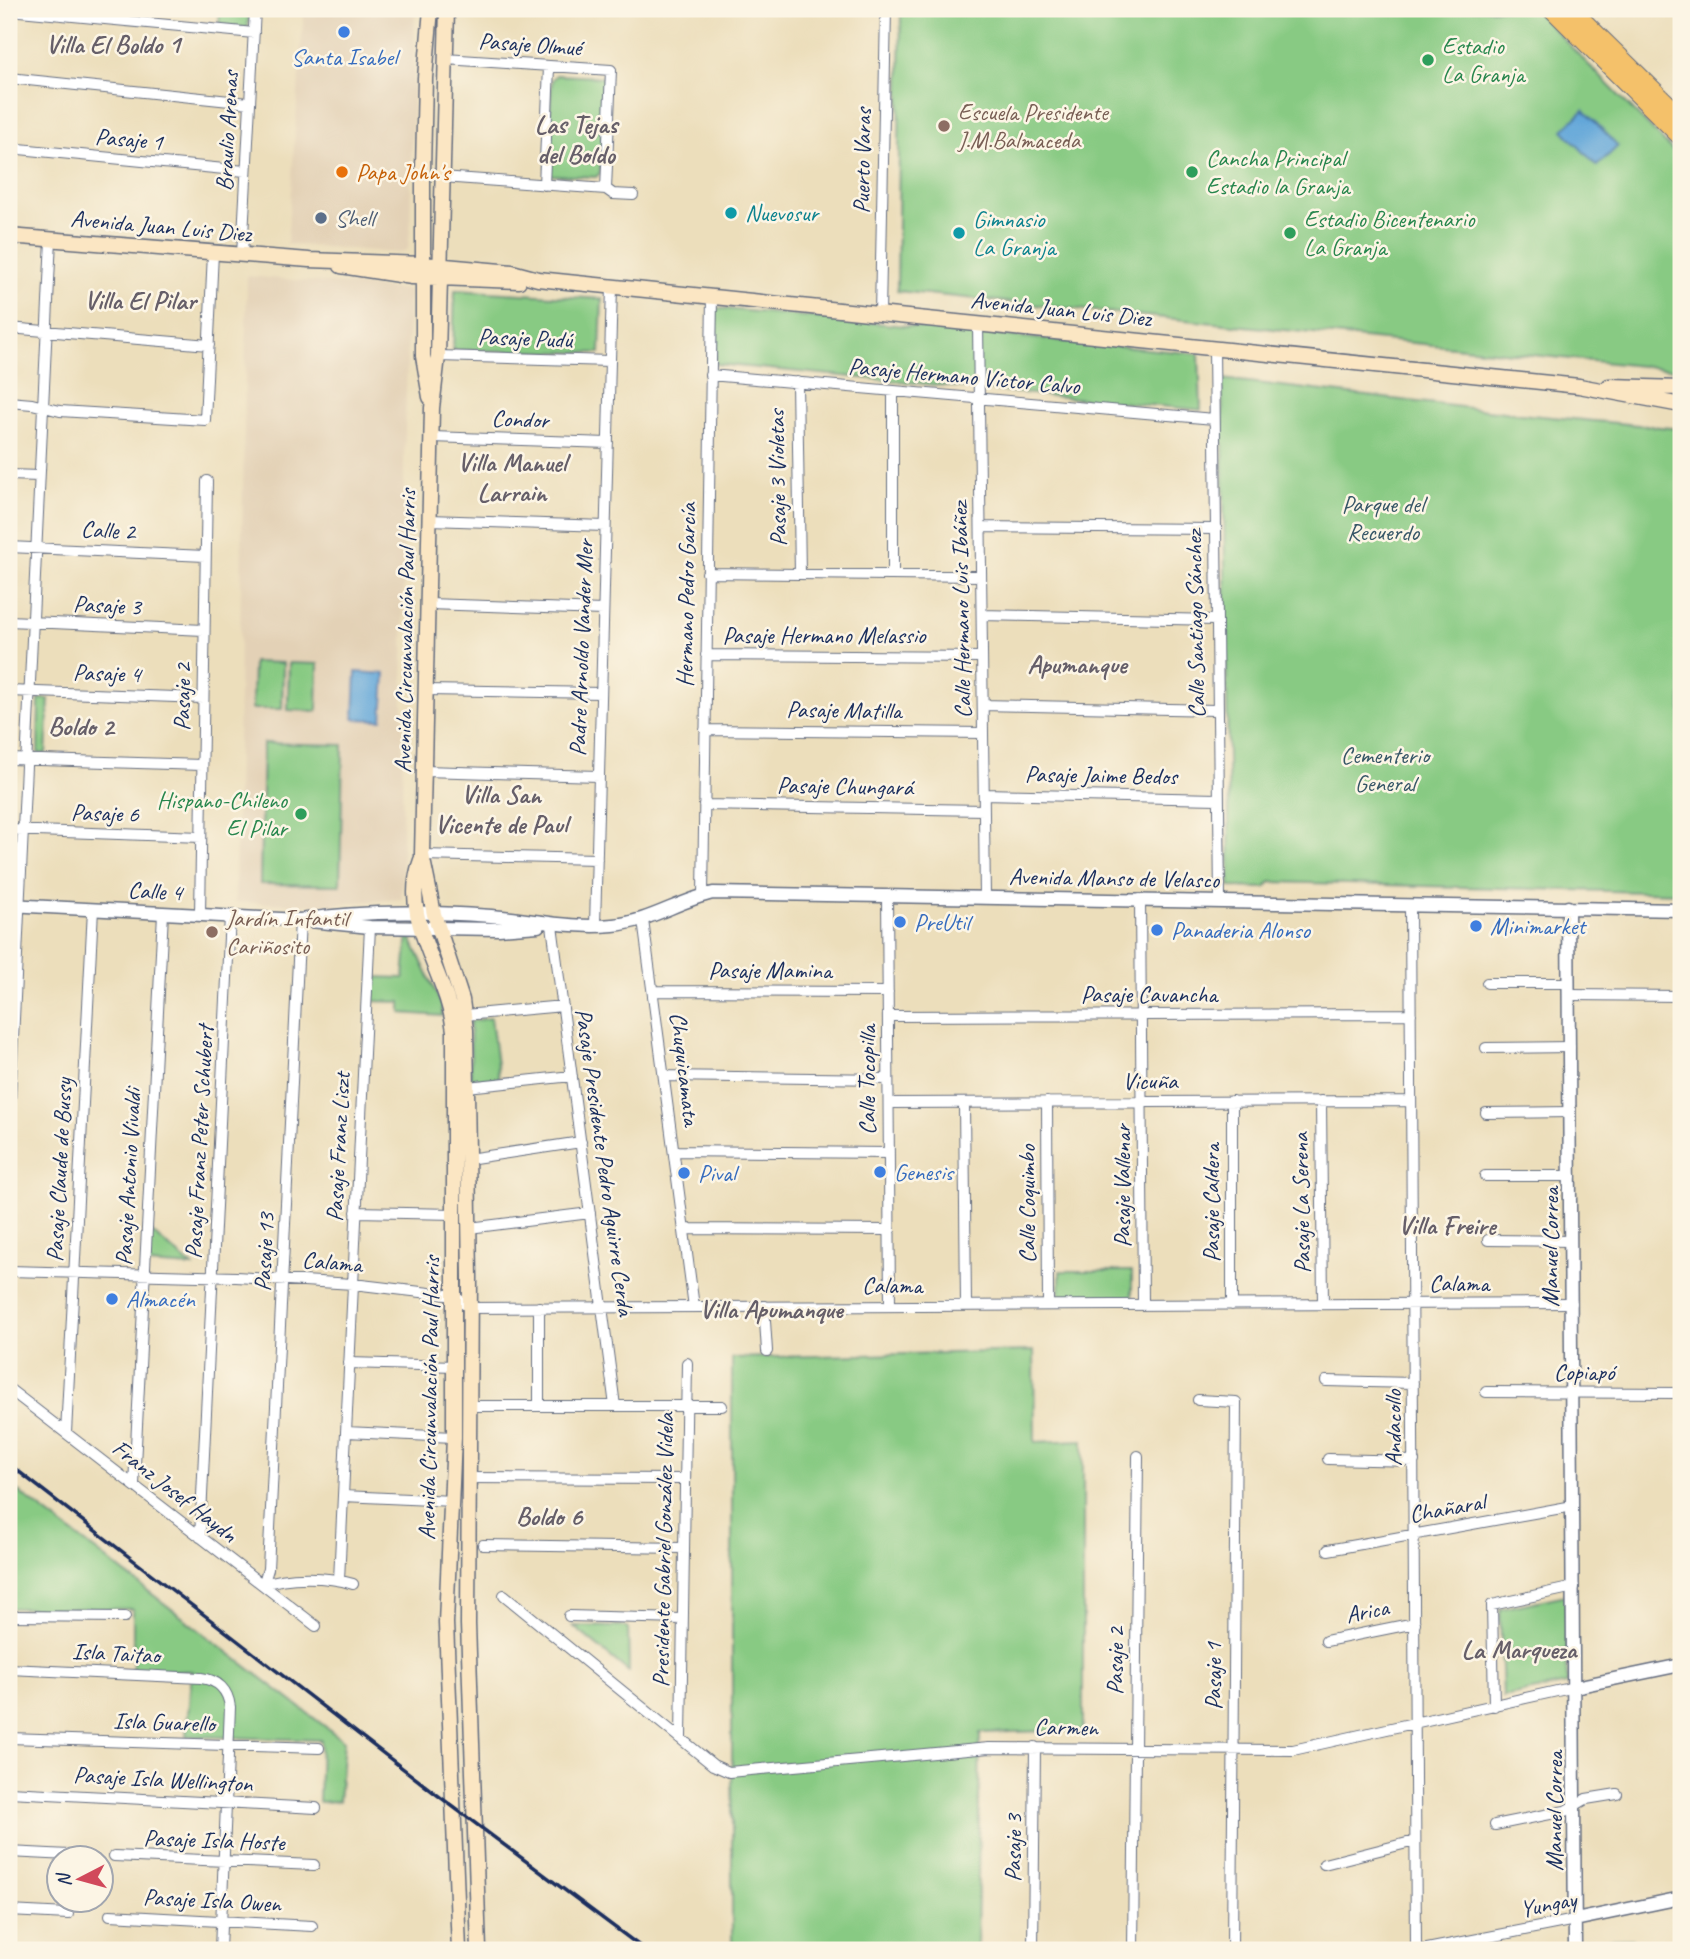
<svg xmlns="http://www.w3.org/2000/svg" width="1690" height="1959" font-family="Caveat,sans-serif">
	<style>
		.built { fill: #e3d1b6 }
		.green { fill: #88ca83; stroke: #527c70; stroke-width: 2 }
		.water { fill: #64a7d9; stroke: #406b9c; stroke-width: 2 }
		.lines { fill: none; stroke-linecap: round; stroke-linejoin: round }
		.minor-casing { stroke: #646c7f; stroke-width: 12 }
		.tertiary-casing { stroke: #646c7f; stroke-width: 15 }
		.secondary-casing { stroke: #646c7f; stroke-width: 17 }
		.primary-casing { stroke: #646c7f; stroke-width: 18 }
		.minor { stroke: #fff; stroke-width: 10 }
		.tertiary { stroke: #fff; stroke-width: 12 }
		.secondary { stroke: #fbe6c3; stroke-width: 14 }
		.primary { stroke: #f4c16a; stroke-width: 16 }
		.rail { stroke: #1b2f5e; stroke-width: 3.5 }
		.shop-dot { fill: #3f7fe0; stroke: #fcf5e5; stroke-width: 2.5 }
		.leisure-dot { fill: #2e9e5b; stroke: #fcf5e5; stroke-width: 2.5 }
		.education-dot { fill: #8d6e63; stroke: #fcf5e5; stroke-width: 2.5 }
		.food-dot { fill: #e8710a; stroke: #fcf5e5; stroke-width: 2.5 }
		.culture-dot { fill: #0f9aa8; stroke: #fcf5e5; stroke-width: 2.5 }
		.service-dot { fill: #5c6f8a; stroke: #fcf5e5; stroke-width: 2.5 }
		.labels { text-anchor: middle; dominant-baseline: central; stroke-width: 5; stroke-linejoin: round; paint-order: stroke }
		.street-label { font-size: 24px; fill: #1b2f5e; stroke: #fcf5e5 }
		.leisure-label { font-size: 24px; fill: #27864d; stroke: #fcf5e5; text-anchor: start }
		.shop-label { font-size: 24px; fill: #366cbe; stroke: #fcf5e5; text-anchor: start }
		.education-label { font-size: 24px; fill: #785e54; stroke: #fcf5e5; text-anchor: start }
		.food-label { font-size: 24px; fill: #c56008; stroke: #fcf5e5; text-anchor: start }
		.culture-label { font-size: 24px; fill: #0d838f; stroke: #fcf5e5; text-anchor: start }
		.service-label { font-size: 24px; fill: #4e5e75; stroke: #fcf5e5; text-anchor: start }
		.park-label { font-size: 24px; fill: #365667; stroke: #fcf5e5 }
		.neighbourhood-label { font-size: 26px; font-weight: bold; fill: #665f69; stroke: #fcf5e5 }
	</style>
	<rect width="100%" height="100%" fill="#fcf5e5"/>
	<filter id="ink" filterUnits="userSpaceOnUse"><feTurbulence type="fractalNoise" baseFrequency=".0143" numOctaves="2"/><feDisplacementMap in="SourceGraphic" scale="14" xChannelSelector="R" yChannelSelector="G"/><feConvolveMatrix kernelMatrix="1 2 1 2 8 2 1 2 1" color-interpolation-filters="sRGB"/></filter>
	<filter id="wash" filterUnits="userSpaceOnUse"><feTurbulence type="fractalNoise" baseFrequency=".00686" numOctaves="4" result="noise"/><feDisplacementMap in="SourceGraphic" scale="28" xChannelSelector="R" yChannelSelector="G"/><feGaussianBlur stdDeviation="1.57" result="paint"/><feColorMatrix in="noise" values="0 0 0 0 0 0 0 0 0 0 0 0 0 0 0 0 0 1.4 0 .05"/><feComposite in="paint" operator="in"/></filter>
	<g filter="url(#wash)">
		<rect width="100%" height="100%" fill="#ecdebb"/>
		<path class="built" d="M304 9H415L410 230 408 249 400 253 287 244Z
			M247 276 409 290 404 463 402 899 319 905 235 902Z"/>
		<path class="green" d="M220 9H249L248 28 219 25Z
			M901 9H1534L1681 159V370L897 291Z
			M556 75 601 77 605 81 600 173 596 177 550 175 546 169 552 80Z
			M455 290 602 299 600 353 453 350Z
			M716 308 1199 354 1201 410 716 364Z
			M1222 379 1530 415 1681 429V893L1271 882 1265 888 1230 887Z
			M253 662 283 663 282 709H252Z
			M289 663 318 664 317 711 288 710Z
			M39 699H49L46 754 38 753Z
			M263 743 343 745 340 885 260 884Z
			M408 932 442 1006V1016L401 1013V1002L372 1001 373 977 404 978Z
			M491 1018 499 1081 471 1085 470 1021Z
			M150 1231 193 1267 147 1264Z
			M1060 1271H1132V1297H1060Z
			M1034 1351 1035 1442 1083 1440V1730L980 1733 977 1950H732V1358Z
			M15 1489 344 1741 339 1801 319 1802 321 1740 186 1736 192 1671 133 1670V1609L9 1608Z
			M1566 1595 1567 1684 1503 1697 1500 1609Z
			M573 1626 628 1627 629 1673V1672Z
			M1633 1939V1950H1586L1585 1940Z"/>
		<path class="water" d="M1584 110 1618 146 1597 166 1563 130Z
			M356 672 385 674 382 720 354 719Z"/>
	</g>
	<g filter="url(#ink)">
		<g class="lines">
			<defs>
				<path id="minor" d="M9 10 254 33
					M445 59 611 70 606 189
					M9 78 249 103
					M9 148 245 171
					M442 177 606 189 613 194 633 195
					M544 185 549 67
					M242 255 255 9
					M880 314 886 9
					M978 323 985 897
					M9 328 209 345
					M1214 347 1220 900
					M438 356 610 361
					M710 375 1214 419
					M797 382 800 574
					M9 402 32 404 60 411 205 420 213 253
					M432 437 608 443
					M9 475 39 476
					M430 520 605 526
					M981 527 1215 529
					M9 547 205 556
					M707 573 981 576
					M893 575V391
					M428 604 603 610
					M982 615 1216 620
					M9 621 204 630
					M706 655 982 657
					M426 690 601 693
					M9 691 203 698
					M983 705 1216 710
					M705 730 983 733
					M9 759 202 765
					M424 771 599 776
					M984 794 1218 799
					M704 805 984 810
					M9 830 201 837
					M422 855 597 859
					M703 895 712 296
					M887 895 890 1306
					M1140 899 1143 1305
					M1410 905 1416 1950
					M200 914 207 481
					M643 920 694 1307
					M552 925 615 1406
					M595 926 612 286
					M1487 983H1569
					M653 991 888 992
					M1569 995 1681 996
					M465 1015 563 1006
					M888 1016 1411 1014
					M1486 1048 1570 1047
					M664 1076 888 1079
					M467 1087 572 1076
					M1232 1101V1305
					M1321 1101 1323 1304
					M1047 1102 1048 1305
					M889 1103 1411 1101
					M964 1103 966 1306
					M1486 1113 1570 1112
					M9 1124 51 239
					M674 1151 889 1153
					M468 1159 581 1142
					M1485 1176H1571
					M356 1212 455 1214
					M469 1228 590 1213
					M684 1229 890 1230
					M1488 1240 1571 1241
					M9 1271 236 1277 353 1284 455 1296 469 1308 1572 1303
					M764 1306 767 1351
					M539 1307V1406
					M349 1363 455 1366
					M1326 1381 1413 1383
					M9 1389 316 1626
					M1486 1392 1681 1393
					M1198 1400 1236 1402 1232 1950
					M468 1406H722
					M346 1432 454 1437
					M66 1433 93 909
					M1328 1459 1414 1461
					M467 1478 685 1479
					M134 1485 163 913
					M343 1496 453 1501
					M200 1537 230 916
					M483 1545 684 1548
					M1328 1550 1573 1506
					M339 1580 370 927
					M263 1585 268 1569 300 920
					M263 1585C286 1575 329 1576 353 1584
					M504 1595 713 1765 729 1772 989 1748 1293 1750 1575 1687
					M9 1616 125 1617
					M569 1616 682 1619
					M1326 1641 1415 1623
					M9 1669 201 1678C218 1680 228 1690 230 1707L220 1950
					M1494 1706 1492 1605 1574 1587
					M681 1737 687 1363
					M9 1738 319 1748
					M9 1792 316 1808
					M1495 1825 1565 1811 1586 1799 1617 1794
					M9 1852 69 1855
					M114 1856 314 1865
					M1324 1864 1415 1841
					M9 1911 68 1914
					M110 1915 312 1926
					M1033 1950 1035 1747
					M1133 1950 1138 1456
					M1422 1950 1575 1920"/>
				<path id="tertiary" d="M9 905 300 920 370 927 499 929 538 926
					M1568 907 1575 1950
					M300 920C363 910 428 911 491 916 532 919 571 929 613 925 649 922 678 901 713 893L1681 910
					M1575 1687 1681 1665
					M1575 1920 1681 1898"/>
				<path id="secondary" d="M447 9 438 356 432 408 422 855 434 914 462 1000 466 1030 470 1277 468 1624 479 1950
					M9 236 309 260 423 264 512 272 538 279 1579 386 1681 405
					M341 266 412 277 519 281
					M1609 386 1681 388
					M430 397 423 356V170L425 78 431 9
					M421 860C398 920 448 973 454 1031V1437L446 1623 459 1950"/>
				<path id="primary" d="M1551 9 1681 138
					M1572 9 1681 116"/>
			</defs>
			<use href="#minor" class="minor-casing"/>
			<use href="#tertiary" class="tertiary-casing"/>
			<use href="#secondary" class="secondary-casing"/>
			<use href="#primary" class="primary-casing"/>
			<use href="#minor" class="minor"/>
			<use href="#tertiary" class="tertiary"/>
			<use href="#secondary" class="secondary"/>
			<use href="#primary" class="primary"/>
			<path class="rail" d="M9 1464 432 1791 645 1950"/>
		</g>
	</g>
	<g class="shop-dot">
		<circle cx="344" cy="32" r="7"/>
		<circle cx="900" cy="922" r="7"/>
		<circle cx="1476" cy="926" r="7"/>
		<circle cx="1157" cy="930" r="7"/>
		<circle cx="880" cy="1172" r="7"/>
		<circle cx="684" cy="1173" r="7"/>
		<circle cx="112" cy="1299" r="7"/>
	</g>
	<g class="leisure-dot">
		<circle cx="1428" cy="60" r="7"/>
		<circle cx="1192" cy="172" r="7"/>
		<circle cx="1290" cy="233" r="7"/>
		<circle cx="301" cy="814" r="7"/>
	</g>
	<g class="education-dot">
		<circle cx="944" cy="126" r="7"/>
		<circle cx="212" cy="932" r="7"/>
	</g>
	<circle class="food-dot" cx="342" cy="172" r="7"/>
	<g class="culture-dot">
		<circle cx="731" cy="213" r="7"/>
		<circle cx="959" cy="233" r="7"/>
	</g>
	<circle class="service-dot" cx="321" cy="218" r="7"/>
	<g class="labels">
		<g class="street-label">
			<text transform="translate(530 44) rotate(4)">Pasaje Olmué</text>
			<text transform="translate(227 131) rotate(-87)">Braulio Arenas</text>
			<text transform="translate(129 139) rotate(5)">Pasaje 1</text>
			<text transform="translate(862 161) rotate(-89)">Puerto Varas</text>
			<text transform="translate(161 226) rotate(5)">Avenida Juan Luis Diez</text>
			<text transform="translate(1061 309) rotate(6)">Avenida Juan Luis Diez</text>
			<text transform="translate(525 338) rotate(2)">Pasaje Pudú</text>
			<text transform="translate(964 376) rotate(5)">Pasaje Hermano Víctor Calvo</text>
			<text transform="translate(520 419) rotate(2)">Condor</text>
			<text transform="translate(777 478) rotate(-91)">Pasaje 3 Violetas</text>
			<text transform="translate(108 530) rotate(3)">Calle 2</text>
			<text transform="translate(686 595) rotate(-89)">Hermano Pedro García</text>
			<text transform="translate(107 605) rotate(3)">Pasaje 3</text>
			<text transform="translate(961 610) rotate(-91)">Calle Hermano Luis Ibáñez</text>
			<text transform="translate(1195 624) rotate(-91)">Calle Santiago Sánchez</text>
			<text transform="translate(405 631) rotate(-89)">Avenida Circunvalación Paul Harris</text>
			<text x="824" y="635">Pasaje Hermano Melassio</text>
			<text transform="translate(581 648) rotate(-88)">Padre Arnoldo Vander Mer</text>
			<text transform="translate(107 673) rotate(2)">Pasaje 4</text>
			<text transform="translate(182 697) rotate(-89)">Pasaje 2</text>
			<text transform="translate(844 710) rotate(1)">Pasaje Matilla</text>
			<text transform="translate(1101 775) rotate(1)">Pasaje Jaime Bedos</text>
			<text transform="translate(845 786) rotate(1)">Pasaje Chungará</text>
			<text transform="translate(105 813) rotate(2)">Pasaje 6</text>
			<text transform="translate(1114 878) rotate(1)">Avenida Manso de Velasco</text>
			<text transform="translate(155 891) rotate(3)">Calle 4</text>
			<text x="770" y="970">Pasaje Mamina</text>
			<text x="1149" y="994">Pasaje Cavancha</text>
			<text transform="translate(685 1069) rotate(83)">Chuquicamata</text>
			<text transform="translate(867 1080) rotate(-90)">Calle Tocopilla</text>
			<text x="1150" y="1081">Vicuña</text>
			<text transform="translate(199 1142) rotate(-87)">Pasaje Franz Peter Schubert</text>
			<text transform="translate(338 1147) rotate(-87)">Pasaje Franz Liszt</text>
			<text transform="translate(605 1162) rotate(82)">Pasaje Presidente Pedro Aguirre Cerda</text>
			<text transform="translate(59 1170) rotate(-87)">Pasaje Claude de Bussy</text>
			<text transform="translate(128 1177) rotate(-87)">Pasaje Antonio Vivaldi</text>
			<text transform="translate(1122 1186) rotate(-90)">Pasaje Vallenar</text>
			<text transform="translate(1211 1203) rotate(-90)">Pasaje Caldera</text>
			<text transform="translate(1301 1203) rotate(-91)">Pasaje La Serena</text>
			<text transform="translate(1027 1204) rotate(-90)">Calle Coquimbo</text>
			<text transform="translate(1550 1247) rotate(-90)">Manuel Correa</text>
			<text transform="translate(264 1252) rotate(-87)">Pasaje 13</text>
			<text transform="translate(332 1262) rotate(5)">Calama</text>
			<text x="1459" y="1283">Calama</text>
			<text x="892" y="1285">Calama</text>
			<text x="1584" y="1372">Copiapó</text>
			<text transform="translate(429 1398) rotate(-89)">Avenida Circunvalación Paul Harris</text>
			<text transform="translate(1393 1428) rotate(-90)">Andacollo</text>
			<text transform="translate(175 1491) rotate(38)">Franz Josef Haydn</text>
			<text transform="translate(1447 1508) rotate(-10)">Chañaral</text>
			<text transform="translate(663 1550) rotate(-89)">Presidente Gabriel González Videla</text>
			<text transform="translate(1367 1611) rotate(-11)">Arica</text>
			<text transform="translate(116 1653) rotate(3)">Isla Taitao</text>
			<text transform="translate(1115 1661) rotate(-89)">Pasaje 2</text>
			<text transform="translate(1213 1676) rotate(-90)">Pasaje 1</text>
			<text transform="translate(164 1722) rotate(2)">Isla Guarello</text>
			<text transform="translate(1066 1727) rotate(1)">Carmen</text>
			<text transform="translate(163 1779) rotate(3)">Pasaje Isla Wellington</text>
			<text transform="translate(1554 1811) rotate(-90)">Manuel Correa</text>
			<text transform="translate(214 1840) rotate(2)">Pasaje Isla Hoste</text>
			<text transform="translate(1013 1848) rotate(-89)">Pasaje 3</text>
			<text transform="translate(212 1900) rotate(3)">Pasaje Isla Owen</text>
			<text transform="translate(1548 1904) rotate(-11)">Yungay</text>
		</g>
		<g class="leisure-label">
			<text x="1442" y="46">Estadio<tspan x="1442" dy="28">La Granja</tspan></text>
			<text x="1206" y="158">Cancha Principal<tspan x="1206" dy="28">Estadio la Granja</tspan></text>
			<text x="1304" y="219">Estadio Bicentenario<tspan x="1304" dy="28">La Granja</tspan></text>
			<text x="287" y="800" text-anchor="end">Hispano-Chileno<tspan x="287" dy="28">El Pilar</tspan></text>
		</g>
		<g class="shop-label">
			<text x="344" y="57" text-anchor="middle">Santa Isabel</text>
			<text x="914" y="922">PreUtil</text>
			<text x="1490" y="926">Minimarket</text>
			<text x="1171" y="930">Panaderia Alonso</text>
			<text x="894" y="1172">Genesis</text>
			<text x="698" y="1173">Pival</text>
			<text x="126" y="1299">Almacén</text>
		</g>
		<g class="education-label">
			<text x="958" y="112">Escuela Presidente<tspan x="958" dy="28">J.M.Balmaceda</tspan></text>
			<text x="226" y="918">Jardín Infantil<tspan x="226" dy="28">Cariñosito</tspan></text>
		</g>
		<g class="food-label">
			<text x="356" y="172">Papa John's</text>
		</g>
		<g class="culture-label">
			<text x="745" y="213">Nuevosur</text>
			<text x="973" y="219">Gimnasio<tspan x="973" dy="28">La Granja</tspan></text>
		</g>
		<g class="service-label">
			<text x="335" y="218">Shell</text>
		</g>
		<g class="park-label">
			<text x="1383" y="504">Parque del<tspan x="1383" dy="28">Recuerdo</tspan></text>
			<text x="1385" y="755">Cementerio<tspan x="1385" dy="28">General</tspan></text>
		</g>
		<g class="neighbourhood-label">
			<text x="113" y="44">Villa El Boldo 1</text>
			<text x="576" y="124">Las Tejas<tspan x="576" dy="30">del Boldo</tspan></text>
			<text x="140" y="300">Villa El Pilar</text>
			<text x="512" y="462">Villa Manuel<tspan x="512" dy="30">Larrain</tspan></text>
			<text x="1077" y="664">Apumanque</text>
			<text x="81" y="726">Boldo 2</text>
			<text x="501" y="794">Villa San<tspan x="501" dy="30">Vicente de Paul</tspan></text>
			<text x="1447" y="1225">Villa Freire</text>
			<text x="771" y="1309">Villa Apumanque</text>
			<text x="549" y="1516">Boldo 6</text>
			<text x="1519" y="1649">La Marqueza</text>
		</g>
	</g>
	<rect width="1690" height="1959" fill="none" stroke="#fcf5e5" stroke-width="35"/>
	<g transform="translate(80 1879) rotate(264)"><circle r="33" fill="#fcf5e5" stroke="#a2a6af" stroke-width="2"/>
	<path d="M0-5L12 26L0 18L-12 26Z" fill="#d1495b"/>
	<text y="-10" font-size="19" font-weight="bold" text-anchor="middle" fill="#1b2f5e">N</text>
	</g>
</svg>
